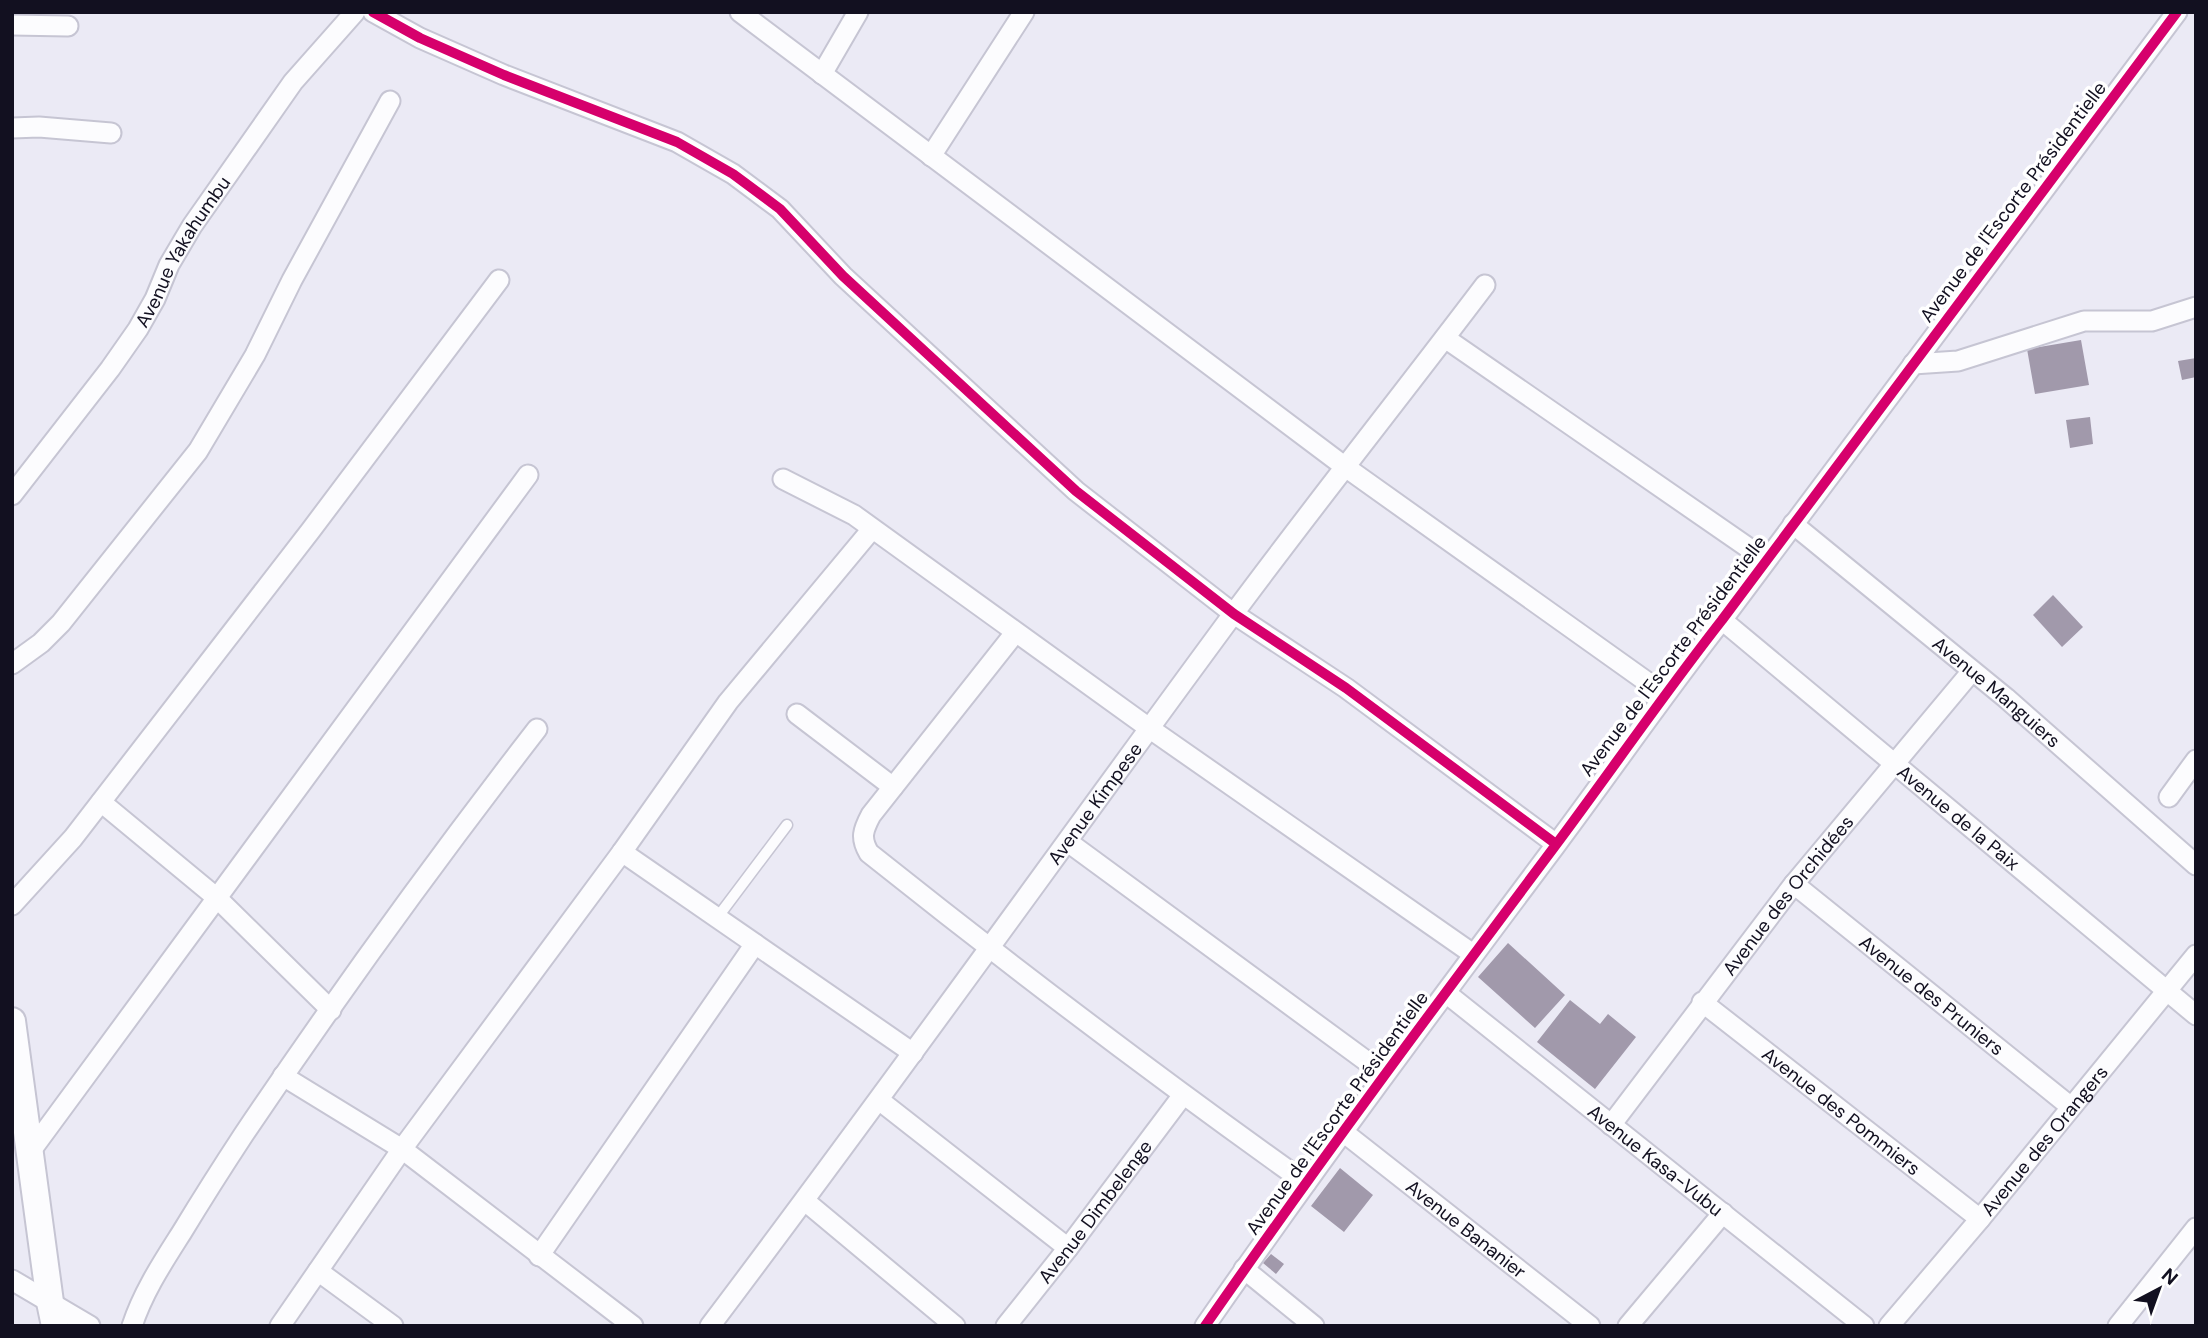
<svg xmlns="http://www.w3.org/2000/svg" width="2208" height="1338" font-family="'DM Sans',sans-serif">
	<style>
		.building { fill: #a199ab }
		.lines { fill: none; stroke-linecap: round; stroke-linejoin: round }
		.lane-casing { stroke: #c6c5d3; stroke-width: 13 }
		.street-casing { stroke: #c6c5d3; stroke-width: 23 }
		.secondary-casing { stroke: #c6c5d3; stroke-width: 30 }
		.lane { stroke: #fcfcfe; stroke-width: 10 }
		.street { stroke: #fcfcfe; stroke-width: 19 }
		.secondary { stroke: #fcfcfe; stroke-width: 26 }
		.cycleway-casing { stroke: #fff; stroke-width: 15 }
		.cycleway { stroke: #d6006c; stroke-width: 10 }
		.labels { text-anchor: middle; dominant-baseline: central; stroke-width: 7; stroke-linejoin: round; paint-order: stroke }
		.street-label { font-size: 19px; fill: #121020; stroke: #fff }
	</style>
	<rect width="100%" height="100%" fill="#ebeaf5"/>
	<path class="building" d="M2081 340 2089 385 2035 394 2027 349Z
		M2196 358V377L2182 380 2178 361Z
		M2090 417 2093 444 2070 448 2066 420Z
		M2053 595 2083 627 2062 647 2033 615Z
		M1508 943 1565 995 1535 1028 1478 977Z
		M1570 1000 1600 1024 1608 1014 1636 1037 1595 1089 1537 1042Z
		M1340 1168 1373 1195 1344 1232 1311 1206Z
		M1271 1254 1284 1264 1276 1274 1263 1263Z"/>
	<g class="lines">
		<defs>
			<path id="lane" d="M717 918 787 825"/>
			<g id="street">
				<path d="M373 12 420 38 504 75 677 142 733 174 780 209 843 276 1076 491 1234 614 1346 688 1556 844"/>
				<path d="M740 12 1344 466 1664 694"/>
				<path d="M12 25 68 26"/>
				<path d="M822 74 858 12"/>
				<path d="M12 128 39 127 111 133"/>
				<path d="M931 156 1024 12"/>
				<path d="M1445 338 1766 560"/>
				<path d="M1913 364 1958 361 2084 321H2152L2196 307"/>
				<path d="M783 479 854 515 1149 728 1473 954"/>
				<path id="s1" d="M12 495 110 369 138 329 155 299 169 265 192 226 293 82 355 12"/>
				<path id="s2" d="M1793 524 2006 698 2196 865"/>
				<path id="s3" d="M1722 620 2196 1015"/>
				<path d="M1015 633 871 815C863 830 860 838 869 853 1012 967 1157 1077 1306 1183"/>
				<path d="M12 664 41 643 61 623 198 451 255 355 292 280 390 101"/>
				<path d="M797 714 893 787"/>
				<path d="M2169 797 2196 760"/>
				<path d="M101 802 217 898 331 1010"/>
				<path d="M1068 842 1384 1074"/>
				<path d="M622 852 913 1053"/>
				<path id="s4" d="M1794 884 2071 1107"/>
				<path d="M12 905 73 838 311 530 499 280"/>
				<path id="s5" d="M1446 993 1864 1326"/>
				<path id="s6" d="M1702 1002 1980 1219"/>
				<path d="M283 1076 402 1149 633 1326"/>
				<path d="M879 1100 1068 1248"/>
				<path id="s7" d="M1611 1125 1794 884 1972 671"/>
				<path id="s8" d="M1342 1131 1590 1326"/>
				<path d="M30 1152 528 475"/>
				<path d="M805 1201 955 1326"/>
				<path d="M539 1256 755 944"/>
				<path d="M1244 1269 1314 1326"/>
				<path d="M318 1271 393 1326"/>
				<path d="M12 1280 90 1326"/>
				<path d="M132 1326C143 1292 163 1262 182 1232 202 1199 223 1166 244 1134 337 996 435 861 537 729"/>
				<path d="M280 1326 402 1149 622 852 728 702 872 529"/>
				<path id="s9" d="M710 1326C887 1092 1057 853 1231 617 1314 505 1401 396 1485 285"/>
				<path id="s10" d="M1006 1326 1068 1248 1183 1095"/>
				<path d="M1205 1326C1318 1163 1436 1005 1555 846 1611 771 1664 694 1722 620L2177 12"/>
				<path d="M1628 1326 1723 1213"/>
				<path id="s11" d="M1889 1326 1980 1219 2196 955"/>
				<path d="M2118 1326 2196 1228"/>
			</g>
			<path id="secondary" d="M12 1021 50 1302 55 1326"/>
		</defs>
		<use href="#lane" class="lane-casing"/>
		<use href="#street" class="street-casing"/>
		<use href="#secondary" class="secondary-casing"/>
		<use href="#lane" class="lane"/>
		<use href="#street" class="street"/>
		<use href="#secondary" class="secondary"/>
		<defs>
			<path id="cycleway" d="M373 12 420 38 504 75 677 142 733 174 780 209 843 276 1076 491 1234 614 1346 688 1556 844
				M1205 1326C1318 1163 1436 1005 1555 846 1611 771 1664 694 1722 620L2177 12"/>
		</defs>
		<use href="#cycleway" class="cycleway-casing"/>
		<use href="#cycleway" class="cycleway"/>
	</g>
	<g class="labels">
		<g class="street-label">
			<text transform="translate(2013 202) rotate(-53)">Avenue de l'Escorte Présidentielle</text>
			<text stroke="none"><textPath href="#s1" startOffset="298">Avenue Yakahumbu</textPath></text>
			<text transform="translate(1673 656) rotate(-53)">Avenue de l'Escorte Présidentielle</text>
			<text stroke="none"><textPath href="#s2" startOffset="264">Avenue Manguiers</textPath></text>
			<text stroke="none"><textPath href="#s9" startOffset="649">Avenue Kimpese</textPath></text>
			<text stroke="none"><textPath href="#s3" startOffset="308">Avenue de la Paix</textPath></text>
			<text stroke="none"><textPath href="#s7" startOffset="290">Avenue des Orchidées</textPath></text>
			<text stroke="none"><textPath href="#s4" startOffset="177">Avenue des Pruniers</textPath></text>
			<text stroke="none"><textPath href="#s6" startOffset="177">Avenue des Pommiers</textPath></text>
			<text transform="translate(1337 1113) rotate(-54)">Avenue de l'Escorte Présidentielle</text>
			<text stroke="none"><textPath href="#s11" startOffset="242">Avenue des Orangers</textPath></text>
			<text stroke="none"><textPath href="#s5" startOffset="268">Avenue Kasa-Vubu</textPath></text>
			<text stroke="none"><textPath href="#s10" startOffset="145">Avenue Dimbelenge</textPath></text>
			<text stroke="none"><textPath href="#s8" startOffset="158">Avenue Bananier</textPath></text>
		</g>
	</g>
	<rect width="2208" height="1338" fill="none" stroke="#121020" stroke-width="28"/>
	<g transform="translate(2159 1289) rotate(41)" stroke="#ffffff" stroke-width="5" paint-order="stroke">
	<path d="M0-5L12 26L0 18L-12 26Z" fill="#121020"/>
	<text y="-10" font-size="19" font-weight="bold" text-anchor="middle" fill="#121020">N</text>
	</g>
</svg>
